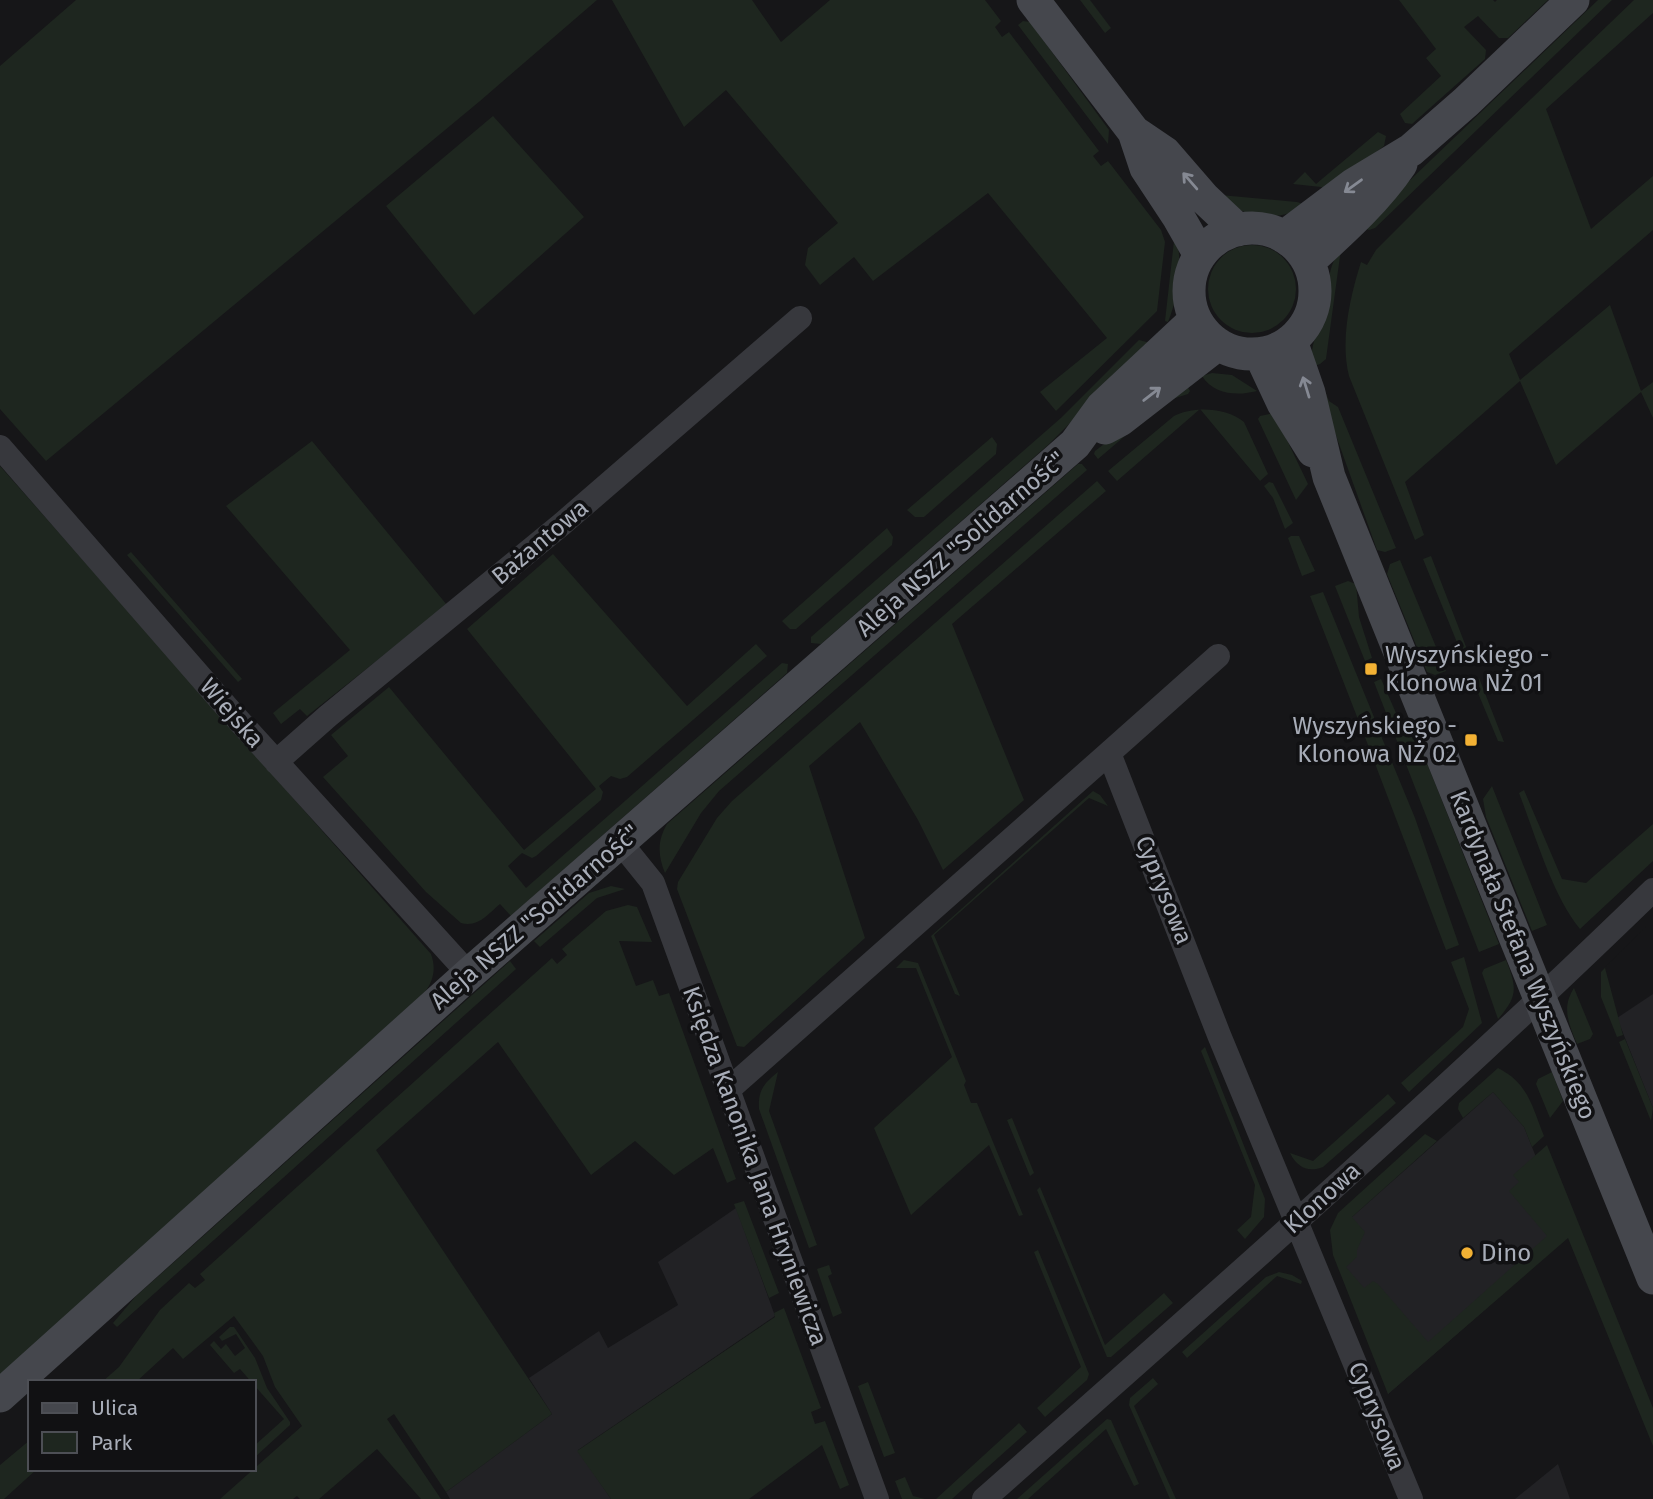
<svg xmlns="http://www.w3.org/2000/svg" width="1653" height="1499" font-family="'Fira Sans',sans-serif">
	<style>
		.built { fill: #222225 }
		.green { fill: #1e261f }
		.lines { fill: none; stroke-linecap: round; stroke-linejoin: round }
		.street { stroke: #37383d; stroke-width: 24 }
		.secondary { stroke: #45474d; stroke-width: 33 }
		.oneway { stroke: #858993 }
		.poi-dot { fill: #f2b134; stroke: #111113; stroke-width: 2.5 }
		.labels { text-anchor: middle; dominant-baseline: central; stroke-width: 7; stroke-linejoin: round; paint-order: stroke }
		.street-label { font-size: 24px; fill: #a8adb8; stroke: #111113 }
		.poi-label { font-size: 24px; fill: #a8adb8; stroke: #111113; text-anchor: start }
	</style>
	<rect width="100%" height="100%" fill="#161618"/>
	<path class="built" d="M1653 994V1108L1617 1018Z
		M1493 1092 1524 1127 1568 1237 1388 1394 1335 1235 1352 1217Z
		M736 1208 775 1316 578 1450 611 1499H450L446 1492 552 1414 529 1378 599 1331 608 1348 678 1305 658 1262Z
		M1558 1464 1570 1499H1515Z"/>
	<path class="green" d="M76 0H597L480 101 46 461 0 409V66Z
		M612 0H752L781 42 830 0H985L1001 21 995 27 1002 37 1009 32 1099 151 1093 156 1101 166 1108 161 1161 230 1165 242 1157 311 1056 411 1040 392 1107 338 988 193 873 281 854 257 820 285 805 265 808 248 838 223 726 90 684 127Z
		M1080 0H1090L1111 28 1105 33Z
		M1399 0H1493L1495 2 1497 0H1548L1508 38H1499L1478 16 1464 27 1486 50 1485 59 1412 124 1405 123 1400 114 1441 76 1426 58 1436 49Z
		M1598 0H1612L1375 228 1369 230 1361 227Z
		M1634 0H1653V13L1546 109 1591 229 1653 176V230L1509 354 1520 380 1610 305 1641 391 1653 382V418L1641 392 1556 465 1520 381 1405 482 1424 535 1415 540 1349 376C1340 340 1350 297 1361 262L1367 265 1376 250 1425 201Z
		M1023 21 1030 22 1109 130 1108 144 1018 25Z
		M493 116 584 217 474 315 386 206Z
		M1378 132 1386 136 1384 146 1327 190 1321 187 1293 184 1305 172 1316 184Z
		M1220 195 1297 202 1303 204C1289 220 1257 219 1238 209 1232 206 1226 199 1220 195Z
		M1177 239C1182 262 1178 299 1168 322L1165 321 1174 241Z
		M1208 289a44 44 0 1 1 88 0a44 44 0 1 1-88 0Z
		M1341 249 1326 359 1320 364 1312 367C1309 343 1320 329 1325 307 1330 286 1326 268 1341 249Z
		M1139 340 1150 343 1048 445 821 644 811 643V637L1062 417Z
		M1212 373 1232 375 1257 391C1238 396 1214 395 1202 376Z
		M1185 382 1190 391 1188 394 1166 401 1098 459 1094 454 1095 451Z
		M1325 391 1329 401 1338 407 1396 548 1385 552 1377 550 1324 402Z
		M1200 409 1117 481 1108 471 1174 416C1193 406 1226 407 1244 422L1268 474 1260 481Z
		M1274 413 1308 484 1296 500 1258 419 1260 416Z
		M992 437 997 444 996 454 924 517H915L907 510Z
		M312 441 447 605 307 716 300 709 281 724 273 713 350 650 226 506Z
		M1078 464H1082L1087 470 719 791 701 813 665 873C658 856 657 841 667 824Z
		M0 466 431 954C436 968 434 980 425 992L0 1375Z
		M1097 481 1106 491 952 624 1024 800 943 870 918 820 860 722 809 766 865 938 744 1047 737 1046 677 889 678 882 717 818 732 801Z
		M1269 482 1273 483 1293 523 1285 529 1273 498 1264 486Z
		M887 528 893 537 892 545 796 629H790L782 621Z
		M1291 536H1299L1315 571 1302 576 1288 538Z
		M131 552 242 679 238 682 127 555Z
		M553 554 687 706 756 644 767 656 627 777 620 779 611 776 599 786 603 792 601 800 536 856 532 858 522 853 508 866 526 888 782 663 788 664 787 673 511 916 500 904C488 914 478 928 461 923L426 892 323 777 348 756 331 735 389 687 524 850 596 789 467 629Z
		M1431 556 1470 657 1465 662 1423 559Z
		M1400 560 1446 671 1435 675 1427 672 1387 574 1390 564Z
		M1348 581 1356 584 1359 617 1372 658 1365 661 1335 586Z
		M1323 592 1376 722 1361 727 1310 596Z
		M1479 678 1481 683 1504 742 1498 741 1473 681Z
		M1381 679 1396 713 1421 748 1499 944 1479 952 1374 682Z
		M1377 726 1415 818 1459 945 1446 950 1363 732Z
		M1492 786 1547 925 1532 931 1486 817 1483 799Z
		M1524 790 1562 879 1586 883 1653 824V861L1580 929C1552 895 1535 834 1519 793Z
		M1093 791 1100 795 1108 806 1089 798 934 935 960 996 955 994 931 936Z
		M611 886 625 889 597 898 540 947 534 941 589 893Z
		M628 905 637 907 652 942 619 941 636 986 653 980 659 996 669 993 736 1179 727 1183 713 1148 674 1175 635 1141 591 1175 498 1042 376 1150 552 1414 446 1492 394 1414 387 1419 441 1499H421L377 1449 319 1499H300L297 1496 293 1499H220L302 1426 275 1387 263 1356 234 1316 183 1359 173 1348 136 1382H102L119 1367 160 1310 189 1283 195 1288 205 1280 200 1274 552 958 557 964 567 955 562 949 606 911Z
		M1653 919 1605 968 1623 1035 1617 1037 1601 997V972Z
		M1464 957 1482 1023 1409 1092 1401 1083 1463 1027 1469 1009 1451 962Z
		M904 960 918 963 966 1081 964 1085 971 1103H977L1023 1215 1019 1216 989 1145 911 1215 874 1128 952 1057 916 968H896Z
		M1506 960C1517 988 1518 996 1498 1019L1482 973 1484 969Z
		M510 961 516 969 117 1327 113 1323 136 1296 163 1272Z
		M1574 988 1593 1034 1590 1039 1577 1044C1569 1024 1561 1008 1574 988Z
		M1625 1039 1653 1108 1651 1121 1619 1042Z
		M1205 1047 1265 1199 1264 1217 1245 1239 1237 1230 1251 1217 1255 1185 1201 1051Z
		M1498 1068C1528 1083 1532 1106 1544 1136L1532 1147 1524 1127 1493 1092 1463 1118 1458 1109 1459 1103Z
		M778 1072 769 1111 817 1245 809 1248 759 1109C758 1091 763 1084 778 1072Z
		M1552 1072 1563 1101 1550 1118 1536 1084 1538 1079Z
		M1388 1094 1396 1103 1323 1167C1308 1173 1297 1167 1290 1153L1313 1161Z
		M1012 1118 1034 1173 1030 1176 1007 1120Z
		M1425 1134 1437 1141 1352 1217 1365 1232 1357 1250V1257L1346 1267 1364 1288 1373 1281 1378 1284 1428 1342 1547 1236 1509 1191 1519 1182 1513 1175 1547 1145 1653 1408V1446L1568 1238 1388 1394 1333 1255 1330 1230 1338 1213Z
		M1040 1187 1105 1345 1164 1293 1173 1303 1111 1357H1107L1037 1190Z
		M744 1201 779 1293 769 1298 734 1204Z
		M1038 1250 1089 1374 1087 1380 1045 1417 1037 1408 1081 1367 1034 1252Z
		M829 1265 832 1274 828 1276 842 1313 833 1317 817 1269Z
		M1279 1272 1292 1275 1302 1281 1301 1284 1277 1276 1187 1358 1182 1352 1266 1277Z
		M784 1308 821 1408 811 1412 815 1424 825 1421 849 1485 840 1489 822 1445 749 1499H611L577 1451 775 1317 774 1313Z
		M230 1327H234L255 1358 267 1388 290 1422V1425L254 1458V1446L284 1419 240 1369 234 1373 210 1345 214 1341 221 1349 226 1344 235 1356 245 1348 236 1334 222 1341 219 1337Z
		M1153 1378 1158 1384 1134 1406 1176 1499H1170L1129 1405 1130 1398Z
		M868 1382 895 1453 884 1457 858 1386Z
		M1107 1419 1111 1420 1139 1484 1134 1486 1106 1429 1028 1499H1017Z
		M1019 1423 1027 1432 952 1499H936Z
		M30 1440V1469H37L4 1499H0V1465Z
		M905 1477 913 1496 925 1499H902L895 1481Z"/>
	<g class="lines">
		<path class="street" d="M0 447 231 712 469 974
			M1109 753 1218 656
			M276 762 328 716 562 524 800 318
			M620 842 653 883 877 1499
			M728 1090 1109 753 1219 1035 1411 1499
			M984 1499C1210 1299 1437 1100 1653 890"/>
		<path class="secondary" d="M1033 0 1134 132 1165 153 1204 198 1238 230
			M1134 132 1146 168 1179 218 1200 255
			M1189 291a63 63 0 1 1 126 0a63 63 0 1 1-126 0Z
			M1284 237 1353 185 1411 150 1466 102 1573 0
			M1308 262C1342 231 1376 201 1401 164
			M1291 341 1309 393 1329 477 1653 1278
			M1260 354 1283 403 1313 451
			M1105 428 1120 420 1218 344
			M0 1396 469 974 1075 444 1102 407 1195 320"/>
	</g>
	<defs><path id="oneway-shaft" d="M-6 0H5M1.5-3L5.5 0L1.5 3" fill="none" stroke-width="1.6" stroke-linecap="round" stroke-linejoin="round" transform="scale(1.75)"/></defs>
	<g class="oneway">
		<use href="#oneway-shaft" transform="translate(1190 181) rotate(-131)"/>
		<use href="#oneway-shaft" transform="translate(1353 186) rotate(144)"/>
		<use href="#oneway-shaft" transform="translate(1306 387) rotate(-107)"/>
		<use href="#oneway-shaft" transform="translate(1152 394) rotate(-38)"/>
	</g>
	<g class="poi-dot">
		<rect x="1364" y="662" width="14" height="14" rx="3.5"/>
		<rect x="1464" y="733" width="14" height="14" rx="3.5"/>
		<circle cx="1467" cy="1253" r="7"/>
	</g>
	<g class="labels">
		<g class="street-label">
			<text transform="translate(540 542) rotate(-40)">Bażantowa</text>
			<text transform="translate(961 544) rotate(-41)">Aleja NSZZ "Solidarność"</text>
			<text transform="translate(232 713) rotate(49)">Wiejska</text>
			<text transform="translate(1164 890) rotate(68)">Cyprysowa</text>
			<text transform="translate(535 917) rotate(-41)">Aleja NSZZ "Solidarność"</text>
			<text transform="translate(1523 955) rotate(68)">Kardynała Stefana Wyszyńskiego</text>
			<text transform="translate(755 1166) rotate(70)">Księdza Kanonika Jana Hryniewicza</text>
			<text transform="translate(1322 1198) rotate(-42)">Klonowa</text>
			<text transform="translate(1377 1416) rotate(68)">Cyprysowa</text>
		</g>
		<g class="poi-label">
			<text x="1385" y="655">Wyszyńskiego -<tspan x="1385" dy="28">Klonowa NŻ 01</tspan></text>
			<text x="1457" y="726" text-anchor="end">Wyszyńskiego -<tspan x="1457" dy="28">Klonowa NŻ 02</tspan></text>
			<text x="1481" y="1253">Dino</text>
		</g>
	</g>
	<rect x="28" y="1380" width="228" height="91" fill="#111113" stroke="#4d4f55" stroke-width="2"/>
	<rect x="42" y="1403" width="35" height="10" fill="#45474d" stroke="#4d4f55" stroke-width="2"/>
	<text x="91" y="1415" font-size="21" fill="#a8adb8">Ulica</text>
	<rect x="42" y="1432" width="35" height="21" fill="#1e261f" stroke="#4d4f55" stroke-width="2"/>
	<text x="91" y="1450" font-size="21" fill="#a8adb8">Park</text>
</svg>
